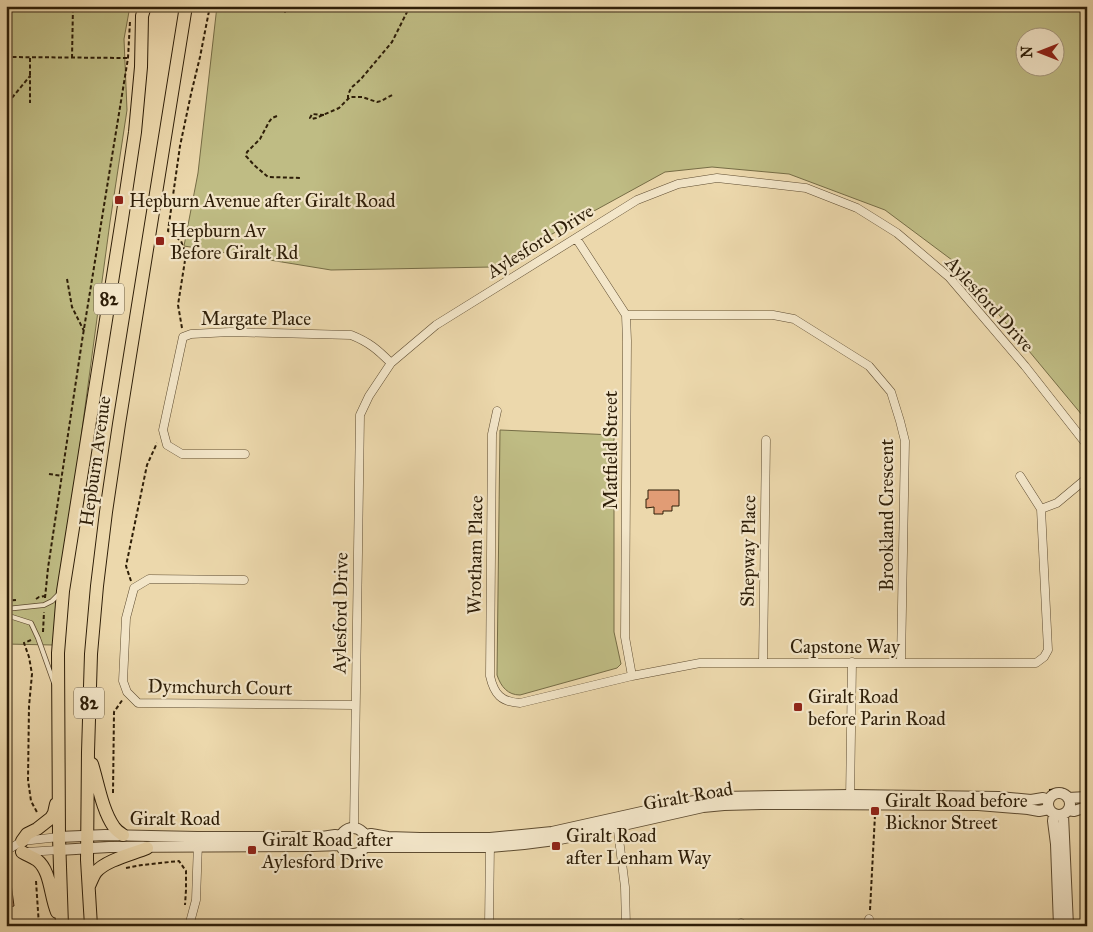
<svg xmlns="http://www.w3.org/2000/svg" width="1093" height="932" font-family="'IM FELL Great Primer',serif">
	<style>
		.green { fill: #bfbc84; stroke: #766d46; fill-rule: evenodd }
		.building { fill: #e19c75; stroke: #2e1e08 }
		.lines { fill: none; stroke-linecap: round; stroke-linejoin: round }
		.service-casing { stroke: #5e4c31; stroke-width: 5.5 }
		.minor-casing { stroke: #5e4c31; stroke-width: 9 }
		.tertiary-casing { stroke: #5e4c31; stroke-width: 12 }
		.primary-casing { stroke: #2e1e08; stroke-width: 14 }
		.path { stroke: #2e1e08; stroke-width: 2; stroke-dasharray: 4 2.5; stroke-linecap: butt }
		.service { stroke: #f3e6c9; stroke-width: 4 }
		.minor { stroke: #f3e6c9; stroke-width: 8 }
		.tertiary { stroke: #f3e6c9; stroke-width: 10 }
		.primary { stroke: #ecd8ac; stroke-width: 12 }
		.poi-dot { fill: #8f2418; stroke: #f3e6c9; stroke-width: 2 }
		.labels { text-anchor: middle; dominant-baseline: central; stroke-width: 4.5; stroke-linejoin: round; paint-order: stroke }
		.shield { fill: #f3e6c9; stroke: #695a42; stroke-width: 1 }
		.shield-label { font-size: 18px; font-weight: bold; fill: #2e1e08 }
		.poi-label { font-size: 19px; fill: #2e1e08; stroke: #f3e6c9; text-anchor: start }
		.street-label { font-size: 19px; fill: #2e1e08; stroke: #f3e6c9 }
	</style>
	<rect width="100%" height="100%" fill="#ecd8ac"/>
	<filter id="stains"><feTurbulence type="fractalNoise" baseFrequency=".004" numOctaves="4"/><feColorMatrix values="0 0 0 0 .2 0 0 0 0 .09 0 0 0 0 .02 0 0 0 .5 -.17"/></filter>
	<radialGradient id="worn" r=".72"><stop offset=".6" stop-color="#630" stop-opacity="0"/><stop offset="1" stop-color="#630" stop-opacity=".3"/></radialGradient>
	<path class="green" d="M6 6H130L124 39 127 110 110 222 53 645 6 644Z
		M217 6H1087V421L956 263 885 210 789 174 712 167 665 172 492 267 331 270 184 246 198 173ZM1026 38H1056V68H1026Z
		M500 430 614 435V632L621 664 617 668 520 695C508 695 501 687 497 675Z"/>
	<path class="building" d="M6 74H9V96H6Z
		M648 490H679V506H672V511H663V514H654V507L646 508V499H648Z
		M6 861H8L14 906 6 908Z"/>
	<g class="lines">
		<defs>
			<path id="service" d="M6 609 44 605 52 601 60 593
				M6 615 31 623 38 638 54 683"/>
			<path id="minor" d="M576 238 626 315 627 341 625 637 632 676
				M626 315H773L794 319 869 366 891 392 900 421 905 441 901 662
				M497 411 492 434 490 676C494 694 501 702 520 703L632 676 700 663H1036L1044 657 1048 650 1041 509 1020 476
				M245 454H182L167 445 163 430 183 337 191 334 230 332 351 335C369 342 378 350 391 363
				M1041 509 1057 503 1087 478
				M244 580 149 579 134 588 126 618 123 681 127 692 138 703 355 705
				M763 662 766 440
				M850 800 852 662
				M617 823 625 887 626 926
				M354 827 360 415 369 396 391 363 436 325 637 200 678 184 717 178 806 188 857 208 897 233 949 277 1025 366 1087 445
				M6 848H11L22 841 59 837
				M26 852 59 850
				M189 926 196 900 198 843
				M489 926 490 843
				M740 926 741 923
				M866 926 869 919"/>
			<path id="tertiary" d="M1048 804a11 11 0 1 1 22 0a11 11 0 1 1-22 0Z
				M1068 798 1087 797
				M1068 810 1074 811 1087 807
				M1054 814 1053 821 1056 844 1059 926
				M1063 815 1068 926
				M340 841a13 13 0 1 1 26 0a13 13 0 1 1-26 0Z
				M365 835 371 834 388 837 420 838H490L522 835 552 832 682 803 720 797 850 795 999 797 1031 800 1043 798 1048 800
				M59 837 105 835 197 837H322L335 835 341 836
				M364 847H490L524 844 555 840 579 835 703 807 724 805 761 804H803L978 805 1028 809 1039 811 1049 809
				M59 850 109 847 313 846 341 845"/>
			<path id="primary" d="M92 764C98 783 102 810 114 827 116 830 120 833 123 835
				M22 841 27 834 37 829 51 818 54 813 56 804
				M22 852C27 855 32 857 37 860 51 871 50 896 57 912
				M89 886C91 882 93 876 96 872 106 860 133 854 147 848
				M62 926 59 837 58 653 63 591 122 219 135 132 141 67 142 16 145 6
				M91 926 87 860 88 752 91 654 97 586 106 512 119 424 186 6"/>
		</defs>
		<use href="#service" class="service-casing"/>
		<use href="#minor" class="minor-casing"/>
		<use href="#tertiary" class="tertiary-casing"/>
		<use href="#primary" class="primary-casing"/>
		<path class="path" d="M285 13V11L292 6
			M6 57 128 58
			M30 58V76
			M72 58 73 6
			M6 99H11L30 76V103
			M348 99V95L351 88 361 79 392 42 410 6
			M324 115 312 114 310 118 312 119 316 118 339 108 350 97H362L377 102 381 101 394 94
			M277 116 272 118 269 122 260 139 247 152 246 156 254 165 268 177 302 178
			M67 279 72 307 84 331
			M182 328 178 305 186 254 181 241 168 231 180 146 191 94 200 57 210 6
			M49 474 62 476
			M131 581 126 566 147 465 157 443
			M45 598 48 568 82 341 128 58 130 21
			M36 599 39 597 45 596
			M6 601 16 600
			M43 632 44 612
			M31 640 24 643 29 657 32 674 29 706 28 780 31 801 38 814
			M1049 790 1064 789
			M113 793 114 712 123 699
			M126 868 142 865 179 861 186 871V890L185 905
			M36 881 39 926
			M870 910 875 815"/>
		<use href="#service" class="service"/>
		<use href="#minor" class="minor"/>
		<use href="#tertiary" class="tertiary"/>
		<use href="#primary" class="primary"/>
	</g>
	<g class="poi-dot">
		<rect x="114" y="195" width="10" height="10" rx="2.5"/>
		<rect x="155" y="236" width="10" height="10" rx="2.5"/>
		<rect x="793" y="702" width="10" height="10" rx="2.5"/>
		<rect x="870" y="806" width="10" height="10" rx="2.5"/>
		<rect x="551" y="841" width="10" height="10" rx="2.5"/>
		<rect x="247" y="845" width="10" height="10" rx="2.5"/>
	</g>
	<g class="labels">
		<g class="shield">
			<rect x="94" y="283.5" width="30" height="31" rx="4"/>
			<rect x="74" y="687.5" width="30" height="31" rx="4"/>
		</g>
		<g class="shield-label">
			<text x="109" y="299">82</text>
			<text x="89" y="703">82</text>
		</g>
		<g class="poi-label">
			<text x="129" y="200">Hepburn Avenue after Giralt Road</text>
			<text x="170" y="230">Hepburn Av<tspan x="170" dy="22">Before Giralt Rd</tspan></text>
			<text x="808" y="696">Giralt Road<tspan x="808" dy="22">before Parin Road</tspan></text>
			<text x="885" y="800">Giralt Road before<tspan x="885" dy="22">Bicknor Street</tspan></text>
			<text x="566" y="835">Giralt Road<tspan x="566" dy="22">after Lenham Way</tspan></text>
			<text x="262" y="839">Giralt Road after<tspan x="262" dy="22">Aylesford Drive</tspan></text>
		</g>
		<g class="street-label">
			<text transform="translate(540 241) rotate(-32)">Aylesford Drive</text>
			<text transform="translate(990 304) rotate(48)">Aylesford Drive</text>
			<text x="256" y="318">Margate Place</text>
			<text transform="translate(610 450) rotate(-90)">Matfield Street</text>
			<text transform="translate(95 461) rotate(-82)">Hepburn Avenue</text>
			<text transform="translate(886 515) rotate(-90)">Brookland Crescent</text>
			<text transform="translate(748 551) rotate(-89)">Shepway Place</text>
			<text transform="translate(475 555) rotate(-89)">Wrotham Place</text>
			<text transform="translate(340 613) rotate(-89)">Aylesford Drive</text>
			<text x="845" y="646">Capstone Way</text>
			<text transform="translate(220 687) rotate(1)">Dymchurch Court</text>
			<text transform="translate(688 796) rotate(-10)">Giralt Road</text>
			<text x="175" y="818">Giralt Road</text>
		</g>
	</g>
	<rect width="1093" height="932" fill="none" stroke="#ecd8ac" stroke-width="25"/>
	<rect x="8" y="8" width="1078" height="917" fill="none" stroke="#2e1e08" stroke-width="2.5"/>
	<rect x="12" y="12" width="1068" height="907" fill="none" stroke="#2e1e08"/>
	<g transform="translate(1040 52) rotate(270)"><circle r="24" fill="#f3e6c9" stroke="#a4967c"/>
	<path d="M0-4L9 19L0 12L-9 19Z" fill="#8f2418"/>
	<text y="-8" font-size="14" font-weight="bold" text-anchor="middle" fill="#2e1e08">N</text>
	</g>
	<rect width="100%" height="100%" filter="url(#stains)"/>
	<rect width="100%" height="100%" fill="url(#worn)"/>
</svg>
